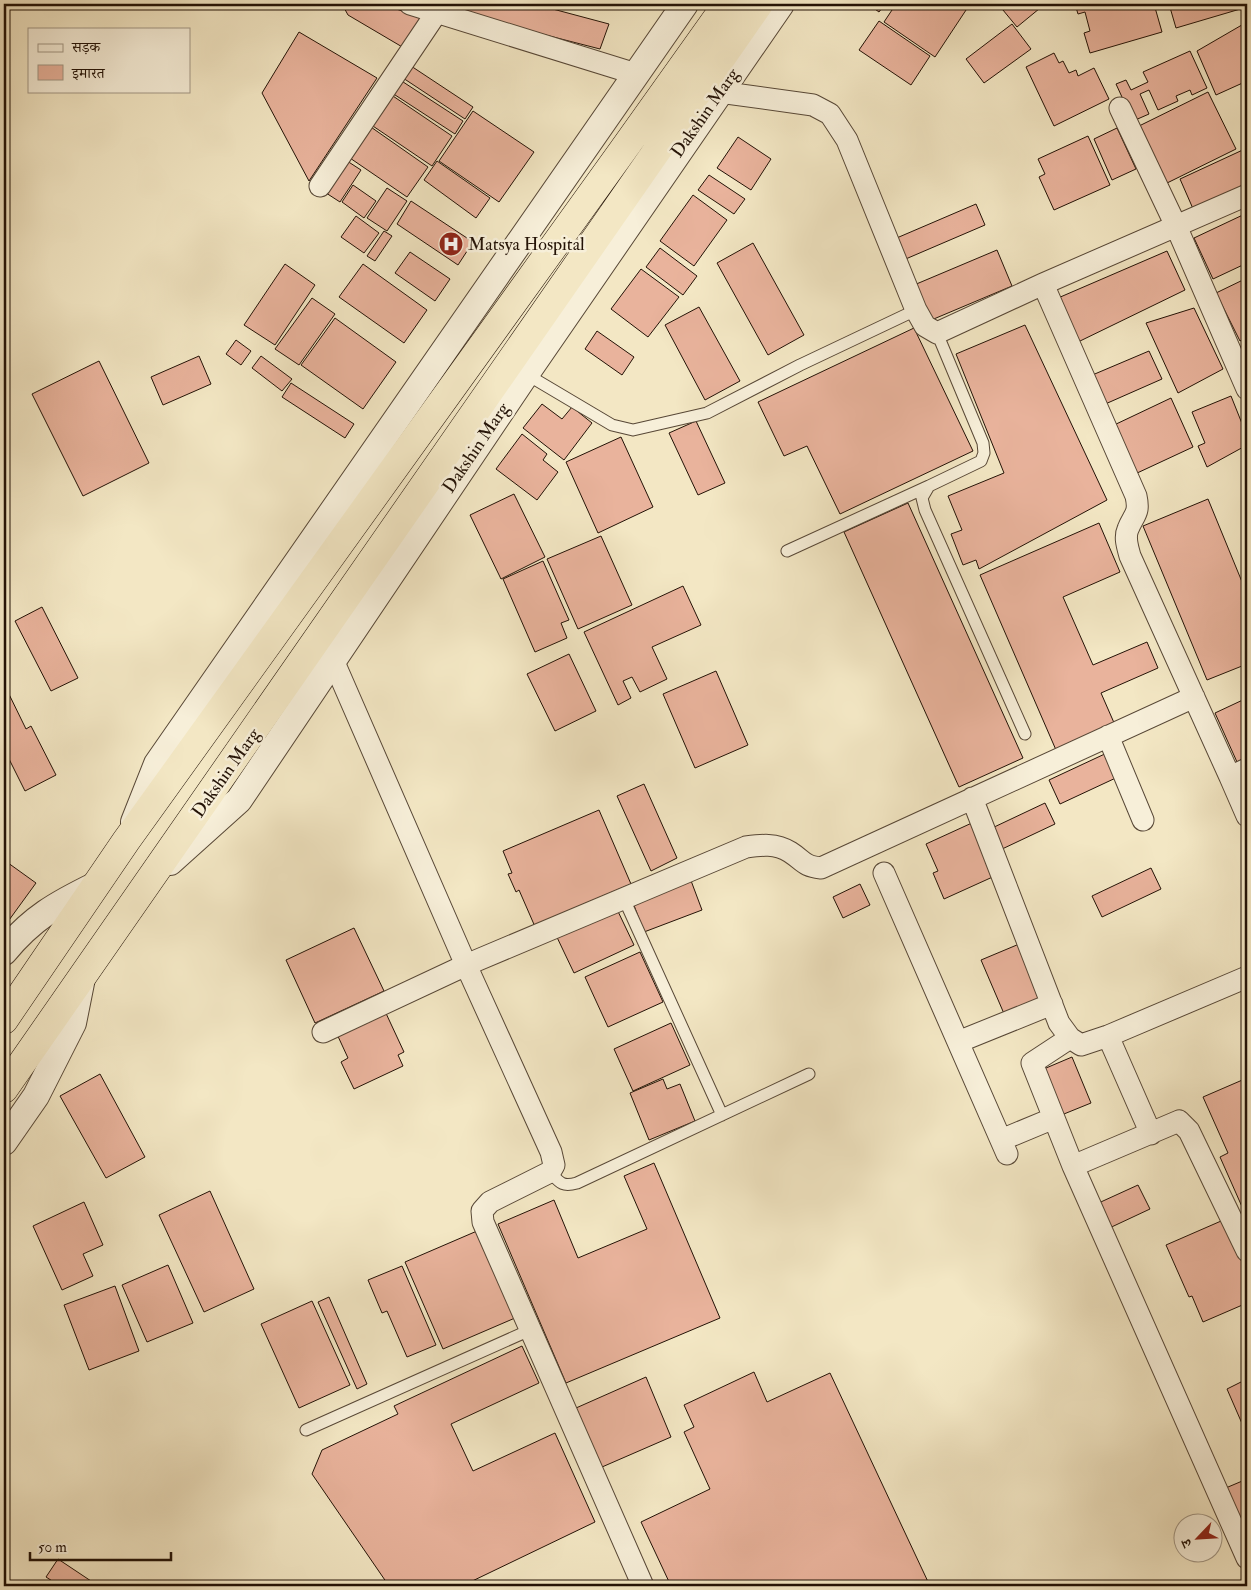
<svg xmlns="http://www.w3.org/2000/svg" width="1251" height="1590" font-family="'IM FELL Double Pica','Noto Serif Devanagari',serif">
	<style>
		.building { fill: #e9b39c; stroke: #231206 }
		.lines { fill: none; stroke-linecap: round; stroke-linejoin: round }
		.service-casing { stroke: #574736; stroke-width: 13 }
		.minor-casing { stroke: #574736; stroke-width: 23 }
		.tertiary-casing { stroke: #574736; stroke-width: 28 }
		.trunk-casing { stroke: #231206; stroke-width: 29 }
		.service { stroke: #f7efd9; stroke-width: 11 }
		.minor { stroke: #f7efd9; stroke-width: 21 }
		.tertiary { stroke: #f7efd9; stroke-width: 26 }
		.trunk { stroke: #f3e7c4; stroke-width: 28 }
		.labels { text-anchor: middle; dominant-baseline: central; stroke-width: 5; stroke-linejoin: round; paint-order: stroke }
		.street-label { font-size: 18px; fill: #231206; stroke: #f7efd9 }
		.poi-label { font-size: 18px; fill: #231206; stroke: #f7efd9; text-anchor: start }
	</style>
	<rect width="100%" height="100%" fill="#f3e7c4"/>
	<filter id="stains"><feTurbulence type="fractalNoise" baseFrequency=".004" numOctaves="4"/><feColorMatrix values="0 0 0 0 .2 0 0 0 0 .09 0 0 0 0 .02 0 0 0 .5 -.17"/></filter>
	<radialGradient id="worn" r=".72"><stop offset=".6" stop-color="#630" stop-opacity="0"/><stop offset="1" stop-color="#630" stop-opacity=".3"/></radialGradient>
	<path class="building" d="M342 4H380L422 17 404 48 348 15Z
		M425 4H534L609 24 600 49Z
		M868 4H885L879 12Z
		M896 4H970L935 57 884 22Z
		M998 4H1045L1017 27Z
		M1075 4H1154L1162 32 1090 53 1084 33 1090 31 1085 12 1078 14Z
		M1169 4H1247V7L1176 28Z
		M879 21 930 56 911 85 859 50Z
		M1247 22V81L1216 95 1197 51Z
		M1012 24 1031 49 984 83 966 59Z
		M299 32 377 78 309 181 262 93Z
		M1190 51 1207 88 1192 95 1190 90 1176 96 1178 101 1158 110 1149 90 1140 94 1149 114 1133 121 1116 84 1126 80 1131 90 1148 82 1143 72Z
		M1054 53 1059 63 1063 61 1069 73 1076 70 1078 76 1094 68 1109 99 1054 126 1026 67Z
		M408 64 473 107 465 119 400 76Z
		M397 78 463 121 455 134 389 91Z
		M387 92 452 136 432 166 367 122Z
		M1208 92 1236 149 1163 185 1135 128Z
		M473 111 534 152 499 202 439 161Z
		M368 125 428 167 407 197 347 156Z
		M1117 128 1136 169 1112 180 1094 139Z
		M1088 136 1110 185 1054 210 1039 177 1045 174 1038 159Z
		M738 137 771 159 751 190 717 168Z
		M1247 148V185L1194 211 1180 179Z
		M344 159 361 170 340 202 323 191Z
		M437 161 490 198 476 218 424 180Z
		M709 175 745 199 734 214 698 190Z
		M353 185 376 201 364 218 342 202Z
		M387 188 407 201 387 231 367 218Z
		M693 195 727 220 694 266 660 241Z
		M411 201 473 242 458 265 397 224Z
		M976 204 985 225 901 261 892 240Z
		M1247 213V263L1213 279 1194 238Z
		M356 216 379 233 364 253 341 237Z
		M384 231 392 236 375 261 367 256Z
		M753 243 804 335 768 355 717 263Z
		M660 248 697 276 683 295 646 267Z
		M997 250 1012 286 929 321 914 285Z
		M1167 251 1185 290 1078 342 1058 298Z
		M410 252 450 279 435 301 395 273Z
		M285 264 315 285 275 345 244 325Z
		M363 264 427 310 404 343 339 297Z
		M641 269 679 297 648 337 611 309Z
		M1247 278V337L1240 341 1216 293Z
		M312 298 335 314 299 365 275 349Z
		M699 307 740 381 705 400 665 325Z
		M1194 308 1223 369 1178 393 1146 323Z
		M335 318 396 362 363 409 301 365Z
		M1025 325 1107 500 979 569 976 560 963 565 951 534 962 530 948 496 1004 473 956 354Z
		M914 328 973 451 840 514 807 446 784 456 758 402Z
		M597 331 634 357 622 375 585 349Z
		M236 340 251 351 241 365 226 354Z
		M1149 351 1162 379 1103 405 1090 376Z
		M199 356 211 384 163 405 151 377Z
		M261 356 292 379 282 391 252 368Z
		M99 361 149 463 83 496 32 394Z
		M291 383 354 424 345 438 282 397Z
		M1231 396 1247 436V445L1207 467 1198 446 1205 443 1192 412Z
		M1171 398 1193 447 1135 474 1112 426Z
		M542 404 562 419 572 407 592 423 564 460 523 428Z
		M696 421 725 483 698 495 669 433Z
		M522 434 547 454 543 460 558 472 537 500 496 469Z
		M621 437 653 507 598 533 566 462Z
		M514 494 545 557 501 579 470 515Z
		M1208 499 1247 594V664L1207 680 1143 526Z
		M908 503 1023 758 959 787 844 532Z
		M1099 523 1120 572 1063 597 1093 665 1147 642 1158 668 1101 693 1115 725 1056 750 980 575Z
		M601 536 632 605 578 629 547 559Z
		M543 561 569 620 561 623 567 638 535 652 503 579Z
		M683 586 701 625 652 647 667 679 640 692 632 677 623 681 631 698 618 705 584 632Z
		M42 607 78 678 51 691 15 621Z
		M569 654 596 711 555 731 527 674Z
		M716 671 748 745 695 768 663 694Z
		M4 684 26 729 31 726 56 775 25 791 4 749Z
		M1247 698V757L1237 762 1215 713Z
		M1109 752 1120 776 1060 804 1049 780Z
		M644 784 677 858 651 871 617 796Z
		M1045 803 1055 824 1000 850 990 829Z
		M599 810 631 884 558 915 536 929 519 890 516 892 508 874 512 873 503 851Z
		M974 822 997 875 944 899 933 873 938 871 926 844Z
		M4 860 36 883 4 927Z
		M1151 868 1161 889 1102 917 1092 896Z
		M690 878 702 910 644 932 632 900Z
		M860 884 870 905 843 918 833 897Z
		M614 903 634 945 574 973 554 931Z
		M354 928 384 991 315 1023 286 960Z
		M1024 942 1048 999 1005 1016 981 960Z
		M640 952 663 1002 608 1027 585 977Z
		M384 1009 404 1052 398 1055 403 1066 354 1089 341 1062 348 1058 336 1032Z
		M671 1023 690 1065 633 1091 614 1049Z
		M1072 1057 1091 1103 1059 1116 1039 1071Z
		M100 1074 145 1157 106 1178 60 1096Z
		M1247 1078V1218L1220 1157 1228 1153 1203 1097Z
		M663 1079 667 1089 680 1084 695 1121 649 1140 630 1093Z
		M654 1163 720 1318 566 1383 498 1224 554 1200 578 1258 647 1229 624 1176Z
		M1138 1185 1150 1209 1103 1231 1092 1206Z
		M210 1191 254 1289 204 1312 159 1215Z
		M84 1202 103 1245 83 1254 93 1276 62 1290 33 1226Z
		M1228 1218 1247 1262V1303L1203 1322 1192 1296 1189 1297 1166 1245Z
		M477 1231 515 1318 443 1349 405 1262Z
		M168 1265 193 1323 147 1342 122 1285Z
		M402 1266 436 1345 407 1357 387 1311 382 1313 368 1280Z
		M115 1286 139 1351 89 1370 64 1305Z
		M329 1297 367 1384 357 1389 318 1302Z
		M312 1301 350 1385 299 1408 261 1324Z
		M522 1346 539 1383 451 1424 473 1471 555 1433 595 1522 464 1585 458 1586H389L312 1474 322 1450 398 1414 394 1406Z
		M754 1372 767 1402 830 1373 930 1586H671L641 1522 710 1489 684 1432 694 1427 684 1405Z
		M646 1377 671 1437 602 1467 576 1408Z
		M1247 1379V1435L1227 1389Z
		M1247 1479V1550L1221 1490Z
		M58 1559 94 1583 92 1586H60L46 1577Z"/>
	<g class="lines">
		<defs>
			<path id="service" d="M937 333 983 443 984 453 981 461 929 486 922 498 925 510 1025 734
				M526 374 612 425 633 430 707 413 800 365 916 310
				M787 551 929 486
				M624 899 722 1115
				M550 1172C560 1183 562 1187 577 1183L809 1074
				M306 1430 530 1330"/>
			<path id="minor" d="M410 4 636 74
				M719 92 813 105 830 114 847 140 916 310 925 326 937 333 1043 284 1247 195
				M1120 108 1176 226 1247 389
				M320 186 437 12
				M1043 284 1136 496C1140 514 1134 514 1128 529 1124 538 1128 548 1130 556L1230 777 1247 769
				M333 660 466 965 551 1152 554 1165 550 1172 490 1202 482 1211 483 1222 643 1586
				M1108 736 1143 820
				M1230 777 1247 816
				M972 798 1059 1023 1070 1038 1081 1045 1108 1036 1247 977
				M884 873 1007 1154
				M323 1032 466 965 746 847C761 845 776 843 790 852 804 861 803 866 821 868L1194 697
				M1108 1036 1151 1134
				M1070 1038 1032 1063 1073 1166 1247 1558
				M958 1042 1052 1004
				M1001 1140 1054 1118
				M1073 1166 1179 1121 1189 1131 1247 1251"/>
			<path id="tertiary" d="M134 822 157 764 685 4
				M170 862 239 800 526 374 781 4
				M4 952C32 918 57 904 96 885
				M4 1142 36 1096 73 1023 82 978"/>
			<path id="trunk" d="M4 1020 126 841 623 150 727 4
				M4 1089C258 729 505 364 759 4"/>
		</defs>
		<use href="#service" class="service-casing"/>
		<use href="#minor" class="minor-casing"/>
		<use href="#tertiary" class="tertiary-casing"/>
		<use href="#trunk" class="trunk-casing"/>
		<use href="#service" class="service"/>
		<use href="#minor" class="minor"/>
		<use href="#tertiary" class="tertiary"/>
		<use href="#trunk" class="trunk"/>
	</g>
	<defs>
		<symbol id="hospital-disc" viewBox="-11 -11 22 22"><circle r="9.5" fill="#8f2418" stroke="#f7efd9"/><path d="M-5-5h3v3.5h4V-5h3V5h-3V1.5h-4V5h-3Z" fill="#fff"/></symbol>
	</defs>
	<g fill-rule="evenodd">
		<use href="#hospital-disc" x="437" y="230" width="28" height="28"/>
	</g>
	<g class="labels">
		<g class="street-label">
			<text transform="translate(705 113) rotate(-55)">Dakshin Marg</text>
			<text transform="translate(476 448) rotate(-56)">Dakshin Marg</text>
			<text transform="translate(226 773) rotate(-55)">Dakshin Marg</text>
		</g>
		<g class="poi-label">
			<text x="468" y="244">Matsya Hospital</text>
		</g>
	</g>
	<rect width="1251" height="1590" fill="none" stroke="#f3e7c4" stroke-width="20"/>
	<rect x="5" y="5" width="1241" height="1580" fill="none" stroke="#231206" stroke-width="2.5"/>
	<rect x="10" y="10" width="1231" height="1570" fill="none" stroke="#231206"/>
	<rect x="28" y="28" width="162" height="65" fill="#f7efd9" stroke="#a29785"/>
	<rect x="38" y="44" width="25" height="8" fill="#f7efd9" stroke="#a29785"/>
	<text x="72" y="52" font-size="15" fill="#231206">सड़क</text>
	<rect x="38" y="65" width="25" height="15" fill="#e9b39c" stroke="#a29785"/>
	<text x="72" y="78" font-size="15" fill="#231206">इमारत</text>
	<g transform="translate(1198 1538) rotate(245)"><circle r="24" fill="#f7efd9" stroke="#a29785"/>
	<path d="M0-4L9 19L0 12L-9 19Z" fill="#8f2418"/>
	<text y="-8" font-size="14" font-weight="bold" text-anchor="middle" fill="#231206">उ</text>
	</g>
	<path d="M30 1552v8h141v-8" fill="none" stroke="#231206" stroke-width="2.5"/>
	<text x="38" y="1552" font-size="15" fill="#231206" stroke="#f7efd9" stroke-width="4" paint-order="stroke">50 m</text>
	<rect width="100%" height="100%" filter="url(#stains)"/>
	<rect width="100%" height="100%" fill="url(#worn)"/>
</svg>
